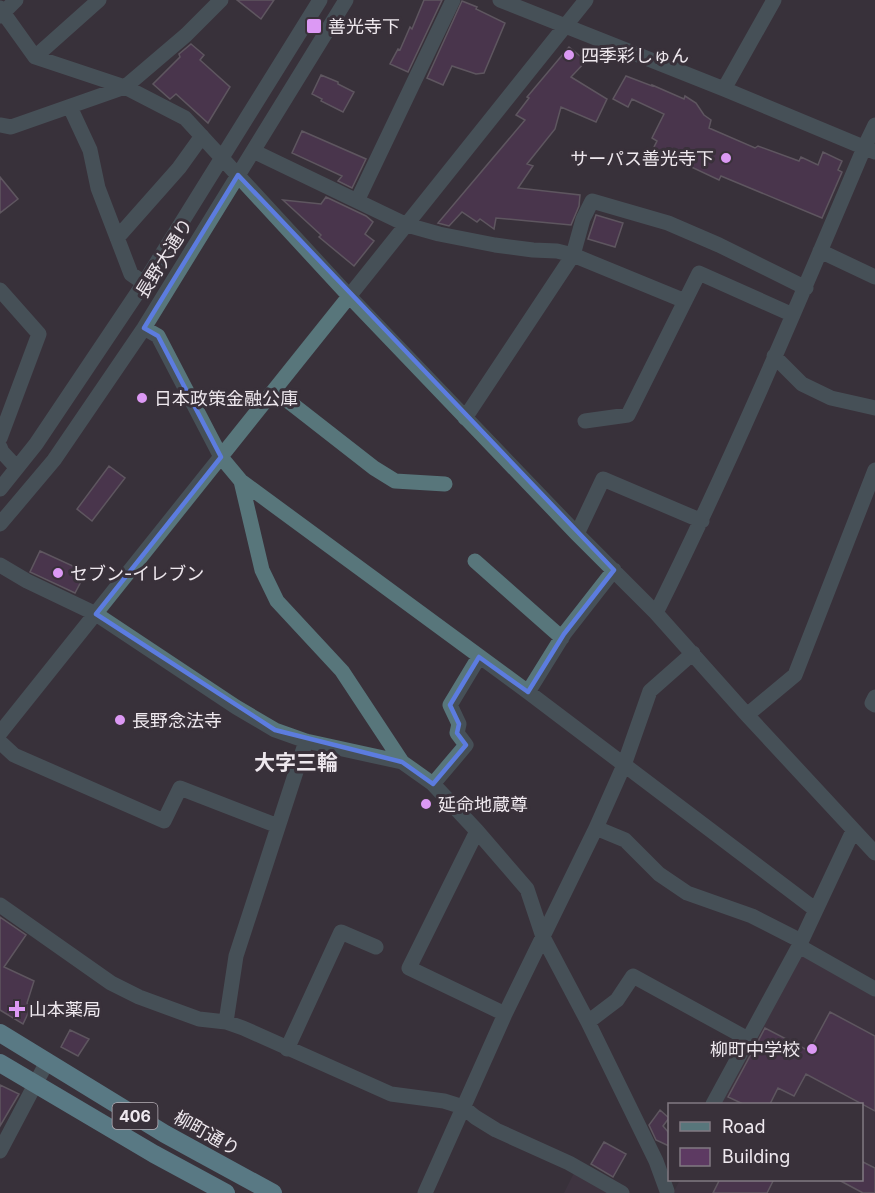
<svg xmlns="http://www.w3.org/2000/svg" width="875" height="1193" font-family="Inter,'Noto Sans JP',sans-serif">
	<style>
		.built { fill: #463947 }
		.building { fill: #5d3a62; stroke: #8c838d; stroke-width: 1.5 }
		.lines { fill: none; stroke-linecap: round; stroke-linejoin: round }
		.minor { stroke: #58767b; stroke-width: 15 }
		.highway { stroke: #82d0de; stroke-width: 18 }
		.marked { fill: none; stroke: #5c7cdf; stroke-width: 4.5; stroke-linejoin: round }
		.poi-dot { fill: #dc99f4; stroke: #39313a; stroke-width: 2 }
		.labels { text-anchor: middle; dominant-baseline: central; stroke-width: 6; stroke-linejoin: round; paint-order: stroke }
		.shield { fill: #39313a; stroke: #b8b1b8; stroke-width: 1.5 }
		.shield-label { font-size: 16px; font-weight: bold; fill: #eee8ee }
		.poi-label { font-size: 18px; fill: #eee8ee; stroke: #39313a; text-anchor: start }
		.street-label { font-size: 18px; fill: #eee8ee; stroke: #39313a }
		.quarter-label { font-size: 21px; font-weight: bold; fill: #eee8ee; stroke: #39313a }
	</style>
	<rect width="100%" height="100%" fill="#39313a"/>
	<path class="built" d="M799 953 875 993V1193H673L680 1180H862V1104H719Z
		M575 1171 615 1193H564Z"/>
	<path class="building" d="M237 0H274L261 19Z
		M424 0H442L408 72 390 64 398 49 400 50 410 27 412 29Z
		M462 1 477 7 476 9 505 23 484 73 476 74 452 66 443 85 427 78Z
		M191 44 204 55 200 60 230 87 208 123 176 94 170 99 153 84 180 57 179 54Z
		M569 47 586 61 571 77 607 99 596 122 561 107 555 129 527 164 533 166 518 188 580 195 579 206 571 225 496 218 494 229 480 219 477 222 462 212 449 226 438 223 525 120 516 115 529 98 527 97Z
		M321 75 338 82V84L354 92 343 112 321 101 322 99 312 94Z
		M626 76 652 86V85L684 99 685 96 696 103 704 115 711 120 709 128 755 148 758 146 799 161 801 157 818 165 823 152 842 161 838 170 842 172 822 218 721 176 719 180 653 149 657 141 652 138 664 114 632 99 628 107 613 99Z
		M302 131 366 159 352 188 338 181 342 176 292 153Z
		M0 177 18 199 0 213Z
		M326 197 366 216 373 222 365 234 374 241 354 266 319 237 321 235 283 200 321 204Z
		M596 215 623 223 615 247 588 239Z
		M109 466 125 478 92 521 77 509Z
		M40 551 86 572 75 593 30 572Z
		M0 917 26 935 4 967 34 981 27 1003 32 1005 23 1024 0 1010Z
		M830 1012 875 1036V1111L806 1074 794 1096 778 1088 770 1104H743L728 1097 765 1028 809 1051Z
		M70 1030 89 1039 78 1056 61 1047Z
		M0 1085 19 1094 0 1126Z
		M660 1110 669 1118 663 1126 669 1133V1146L656 1140 649 1125Z
		M604 1142 626 1154 613 1177 591 1164Z
		M861 1161 875 1168V1193H863L837 1179H861Z
		M720 1179H774L767 1193H713Z"/>
	<g class="lines">
		<path class="minor" d="M500 0 724 89 875 152
			M0 8 35 57 125 87 185 118 349 296 577 534 656 613 747 715 875 853
			M0 16 16 0
			M35 57 99 0
			M724 89 774 0
			M70 107 90 150 98 188 131 274 144 283
			M0 125 11 127 125 87 186 35 221 0
			M253 151 407 225 439 234 495 245 533 250 557 251 573 255 685 301
			M357 201 453 0
			M117 238 179 168 202 136
			M820 251 875 277
			M0 290 39 334 0 438
			M144 328 158 336 221 457 241 481 528 692 816 910
			M774 356 802 384 831 398 875 408
			M274 390 374 468 395 481 445 484
			M465 418 573 255 583 219 592 201 668 223 719 245 806 288
			M585 421 628 415 699 273 793 315
			M0 447 2 452 17 468
			M241 481 262 570 277 601 342 671 402 762 433 784 477 831 527 889 543 937 588 1022 656 1161 667 1191
			M0 489 36 444 144 283 320 0
			M0 524 54 460 144 328 346 0
			M577 534 603 479 702 521
			M475 561 562 638
			M0 565 27 581 96 614 236 707 275 730 306 741 402 762
			M656 613C732 461 798 304 864 148L875 125
			M528 692 564 634 614 570
			M875 697 872 703 875 705
			M747 715 795 675 875 470
			M0 733 586 0
			M0 742 14 755 164 821 180 788 278 826
			M433 784 466 745 457 733 459 724 450 705 479 657
			M596 828 625 840 659 874 687 893 752 916 801 941
			M477 831 409 968 505 1014
			M0 905 111 983 139 997 199 1019 226 1022 243 1028 391 1094 444 1101 463 1107 475 1117 496 1130 569 1163 622 1193
			M799 946 875 989
			M226 1022 236 956 306 741
			M588 1022 617 1000 633 976 748 1039
			M287 1049 341 932 376 947
			M713 1104 799 946 853 831
			M0 1151 47 1062
			M425 1193 505 1014 596 828 624 765 650 691 693 653"/>
		<path class="highway" d="M0 1033 165 1134 273 1193
			M0 1063 154 1154 226 1193"/>
	</g>
	<path d="M0 0H875V1193H0ZM238 175 614 570 564 634 528 692 479 657 450 705 459 724 457 733 466 745 433 784 402 762 275 730 96 614 221 457 158 336 144 328Z" fill="#39313a" fill-opacity=".55" fill-rule="evenodd"/>
	<path class="marked" d="M238 175 614 570 564 634 528 692 479 657 450 705 459 724 457 733 466 745 433 784 402 762 275 730 96 614 221 457 158 336 144 328Z"/>
	<g class="poi-dot">
		<rect x="306" y="18" width="16" height="16" rx="3"/>
		<circle cx="569" cy="55" r="6"/>
		<circle cx="726" cy="158" r="6"/>
		<circle cx="142" cy="398" r="6"/>
		<circle cx="58" cy="573" r="6"/>
		<circle cx="120" cy="720" r="6"/>
		<circle cx="426" cy="804" r="6"/>
		<path d="M14 1000h6v6h6v6h-6v6h-6v-6h-6v-6h6z"/>
		<circle cx="812" cy="1049" r="6"/>
	</g>
	<g class="labels">
		<rect class="shield" x="112.5" y="1103" width="45" height="26" rx="4.5"/>
		<g class="shield-label">
			<text x="135" y="1116">406</text>
		</g>
		<g class="poi-label">
			<text x="328" y="26">善光寺下</text>
			<text x="581" y="55">四季彩しゅん</text>
			<text x="714" y="158" text-anchor="end">サーパス善光寺下</text>
			<text x="154" y="398">日本政策金融公庫</text>
			<text x="70" y="573">セブン-イレブン</text>
			<text x="132" y="720">長野念法寺</text>
			<text x="438" y="804">延命地蔵尊</text>
			<text x="29" y="1009">山本薬局</text>
			<text x="800" y="1049" text-anchor="end">柳町中学校</text>
		</g>
		<g class="street-label">
			<text transform="translate(164 258) rotate(-58)">長野大通り</text>
			<text transform="translate(207 1133) rotate(29)">柳町通り</text>
		</g>
		<g class="quarter-label">
			<text x="296" y="762">大字三輪</text>
		</g>
	</g>
	<rect x="668" y="1103" width="195" height="78" fill="#39313a" stroke="#817a82" stroke-width="1.5"/>
	<rect x="680" y="1122" width="30" height="9" fill="#58767b" stroke="#817a82" stroke-width="1.5"/>
	<text x="722" y="1133" font-size="18" fill="#eee8ee">Road</text>
	<rect x="680" y="1148" width="30" height="18" fill="#5d3a62" stroke="#817a82" stroke-width="1.5"/>
	<text x="722" y="1163" font-size="18" fill="#eee8ee">Building</text>
</svg>
